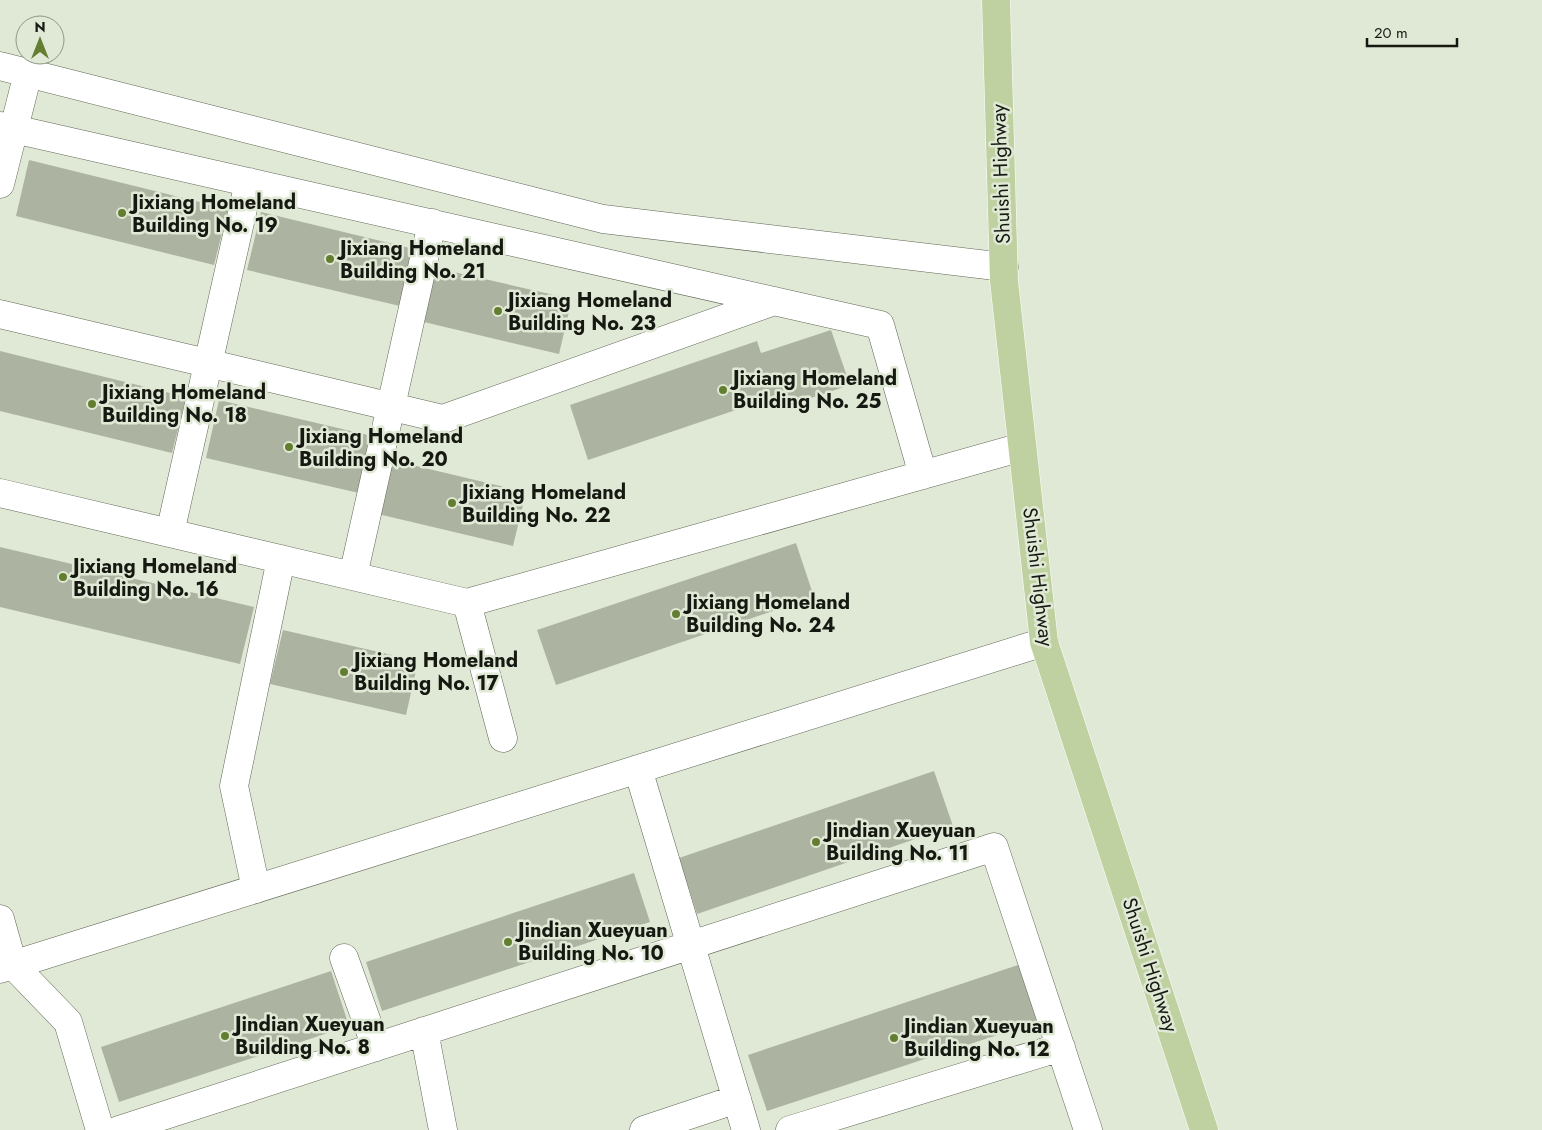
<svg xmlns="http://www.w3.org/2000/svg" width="1542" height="1130" font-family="Jost,sans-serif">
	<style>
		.building { fill: #acb4a1 }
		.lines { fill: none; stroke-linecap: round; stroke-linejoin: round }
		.minor-casing { stroke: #606756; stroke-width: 29 }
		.major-casing { stroke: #fff; stroke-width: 29 }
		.minor { stroke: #fff; stroke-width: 28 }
		.major { stroke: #c0d1a1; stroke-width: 28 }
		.poi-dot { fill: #647e31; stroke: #e0e9d5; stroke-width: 2 }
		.labels { text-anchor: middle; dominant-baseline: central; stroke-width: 5; stroke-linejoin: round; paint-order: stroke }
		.street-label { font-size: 20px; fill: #161912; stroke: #e0e9d5 }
		.poi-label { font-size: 20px; font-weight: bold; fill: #161912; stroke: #e0e9d5; text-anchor: start }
	</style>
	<rect width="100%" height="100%" fill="#e0e9d5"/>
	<path class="building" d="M29 160 228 209 214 265 16 216Z
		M261 212 414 249 400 306 247 270Z
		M436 268 572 299 559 354 424 322Z
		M831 330 850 385 781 408 777 396 588 460 570 405 757 341 761 353Z
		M0 351 186 397 172 453 0 411Z
		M219 400 372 436 359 493 206 458Z
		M391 460 526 492 513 546 378 514Z
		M796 543 814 597 556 685 537 630Z
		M0 547 254 607 240 664 0 607Z
		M283 630 418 661 406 715 270 684Z
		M934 771 953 826 697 914 679 858Z
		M634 873 650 922 382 1011 366 962Z
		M1021 964 1040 1021 767 1111 748 1055Z
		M331 971 349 1026 119 1102 101 1047Z"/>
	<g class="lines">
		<defs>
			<path id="minor" d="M0 66 603 219 1004 267
				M0 126 880 325 923 475
				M0 184 28 73
				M0 314 443 419 774 301
				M0 493 467 603 1022 447
				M170 533 249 182
				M353 576 432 223
				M467 603 503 738
				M638 769 746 1130
				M256 889 234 786 281 559
				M0 919 13 965 68 1022 100 1130
				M344 958 376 1047
				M0 969 1044 642
				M424 1031 443 1130
				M119 1130 994 847 1088 1130
				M644 1130 737 1099
				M790 1130 1061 1047"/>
			<path id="major" d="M996 0 1004 281 1044 642 1204 1130"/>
		</defs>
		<use href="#minor" class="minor-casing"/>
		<use href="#major" class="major-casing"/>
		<use href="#minor" class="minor"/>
		<use href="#major" class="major"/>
	</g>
	<g class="poi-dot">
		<circle cx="122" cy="213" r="5"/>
		<circle cx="330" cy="259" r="5"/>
		<circle cx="498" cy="311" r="5"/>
		<circle cx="723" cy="390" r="5"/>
		<circle cx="92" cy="404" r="5"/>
		<circle cx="289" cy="447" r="5"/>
		<circle cx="452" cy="503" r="5"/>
		<circle cx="63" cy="577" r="5"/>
		<circle cx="676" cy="614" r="5"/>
		<circle cx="344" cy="672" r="5"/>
		<circle cx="816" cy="842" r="5"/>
		<circle cx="508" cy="942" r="5"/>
		<circle cx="225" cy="1036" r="5"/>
		<circle cx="894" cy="1038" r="5"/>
	</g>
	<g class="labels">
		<g class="street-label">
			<text transform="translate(1001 174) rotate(-92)">Shuishi Highway</text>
			<text transform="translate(1038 577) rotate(83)">Shuishi Highway</text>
			<text transform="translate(1150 965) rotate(72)">Shuishi Highway</text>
		</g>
		<g class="poi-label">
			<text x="132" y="202">Jixiang Homeland<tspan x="132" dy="23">Building No. 19</tspan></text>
			<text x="340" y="248">Jixiang Homeland<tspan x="340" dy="23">Building No. 21</tspan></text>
			<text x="508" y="300">Jixiang Homeland<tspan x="508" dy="23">Building No. 23</tspan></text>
			<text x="733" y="378">Jixiang Homeland<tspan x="733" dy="23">Building No. 25</tspan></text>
			<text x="102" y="392">Jixiang Homeland<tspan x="102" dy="23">Building No. 18</tspan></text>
			<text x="299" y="436">Jixiang Homeland<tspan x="299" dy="23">Building No. 20</tspan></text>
			<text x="462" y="492">Jixiang Homeland<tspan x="462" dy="23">Building No. 22</tspan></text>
			<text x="73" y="566">Jixiang Homeland<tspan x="73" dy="23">Building No. 16</tspan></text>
			<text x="686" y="602">Jixiang Homeland<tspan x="686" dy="23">Building No. 24</tspan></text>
			<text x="354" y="660">Jixiang Homeland<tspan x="354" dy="23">Building No. 17</tspan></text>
			<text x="826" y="830">Jindian Xueyuan<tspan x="826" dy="23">Building No. 11</tspan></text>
			<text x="518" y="930">Jindian Xueyuan<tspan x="518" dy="23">Building No. 10</tspan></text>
			<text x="235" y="1024">Jindian Xueyuan<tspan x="235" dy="23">Building No. 8</tspan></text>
			<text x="904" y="1026">Jindian Xueyuan<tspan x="904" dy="23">Building No. 12</tspan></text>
		</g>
	</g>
	<g transform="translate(40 40)"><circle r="24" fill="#e0e9d5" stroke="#8f9687"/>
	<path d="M0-4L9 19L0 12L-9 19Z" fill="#647e31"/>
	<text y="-8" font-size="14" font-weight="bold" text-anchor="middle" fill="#161912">N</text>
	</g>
	<path d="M1367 38v8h90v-8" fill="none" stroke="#161912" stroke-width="2.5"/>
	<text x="1374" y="38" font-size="15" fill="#161912" stroke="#e0e9d5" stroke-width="4" paint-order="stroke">20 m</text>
</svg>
